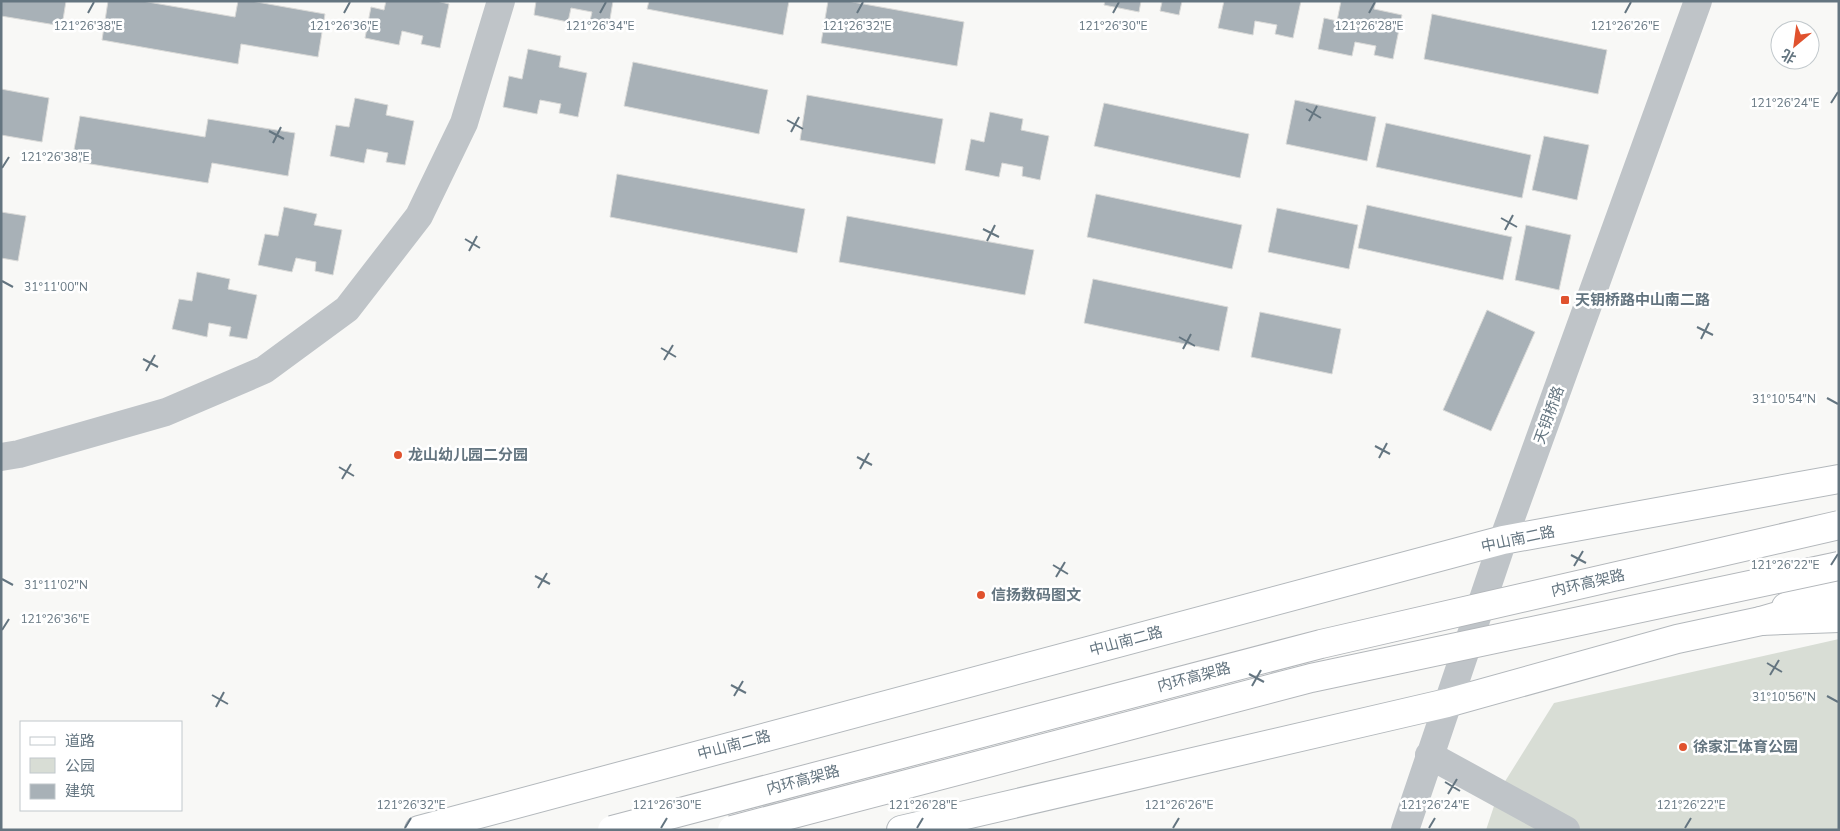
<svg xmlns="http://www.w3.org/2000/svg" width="1840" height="831" font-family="'Nunito Sans','Noto Sans SC',sans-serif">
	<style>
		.green { fill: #d8ddd5 }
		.building { fill: #a8b1b7; stroke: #dadad8 }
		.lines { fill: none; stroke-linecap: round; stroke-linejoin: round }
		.major-casing { stroke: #b3b8bc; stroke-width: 30 }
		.highway-casing { stroke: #b3b7bb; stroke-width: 30 }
		.minor { stroke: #bfc4c8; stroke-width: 28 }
		.major { stroke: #fff; stroke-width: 28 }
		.highway { stroke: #fff; stroke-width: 28 }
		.highway-bridge-casing { stroke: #b3b7bb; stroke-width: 30; stroke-linecap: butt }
		.highway-bridge { stroke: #fff; stroke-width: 28 }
		.ticks { fill: none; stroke: #647580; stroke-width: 2 }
		.poi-dot { fill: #e0522e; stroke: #fff; stroke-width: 2 }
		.labels { text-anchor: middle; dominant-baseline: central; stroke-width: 5; stroke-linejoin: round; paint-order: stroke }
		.poi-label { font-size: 15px; font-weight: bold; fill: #647580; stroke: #fff; text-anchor: start }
		.street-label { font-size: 15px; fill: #647580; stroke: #fff }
		.ticks-label { font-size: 12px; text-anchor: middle; fill: #647580; stroke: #fff; stroke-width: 5; stroke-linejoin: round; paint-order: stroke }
	</style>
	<rect width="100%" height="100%" fill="#f8f8f6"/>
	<path class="green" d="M1839 639V830H1486L1499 791 1554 703Z"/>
	<path class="building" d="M1 1H66L62 26 1 16Z
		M108 1H142L235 17 238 1H251L325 14 318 57 241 44 238 64 102 40Z
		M386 1H437L449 4 440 48 421 44 423 36 402 31 399 45 365 38 371 7 384 10Z
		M536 1H613L609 25 590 21 592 12 571 8 568 22 534 15Z
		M649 1H789L783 35 647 9Z
		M828 1H847L964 22 957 66 821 43Z
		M1105 1H1141L1139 12 1104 5Z
		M1157 1H1182L1179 15 1160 11 1162 2Z
		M1224 1H1301L1293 38 1275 34 1277 25 1255 21 1253 35 1218 28Z
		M1341 1H1376L1374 9 1402 15 1393 59 1374 55 1376 46 1355 42 1352 56 1318 49 1324 18 1337 21Z
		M1432 14 1607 50 1598 94 1424 59Z
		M528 49 561 56 559 67 587 73 578 117 559 113 561 104 540 100 537 114 503 107 509 76 522 79Z
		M633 62 768 90 759 134 624 106Z
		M1 89 49 98 42 142 1 135Z
		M807 95 943 119 935 164 800 140Z
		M355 98 388 105 386 115 414 121 405 165 386 162 388 153 367 149 364 163 330 156 336 125 349 127Z
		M1295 100 1376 117 1367 161 1286 144Z
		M1104 103 1249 134 1240 178 1094 146Z
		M990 112 1023 119 1021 130 1049 136 1040 180 1022 176 1023 167 1002 163 999 177 965 170 971 139 984 142Z
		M80 116 205 137 208 119 295 133 288 176 212 163 208 183 72 161Z
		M1386 123 1531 155 1522 198 1376 167Z
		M1544 136 1589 145 1577 200 1532 190Z
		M617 174 805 209 797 253 610 217Z
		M1096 194 1242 225 1232 269 1087 237Z
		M1367 205 1512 237 1503 280 1358 248Z
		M284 207 317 214 314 225 342 230 333 275 315 271 316 262 296 258 292 272 258 265 265 234 278 236Z
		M1277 208 1358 225 1349 269 1268 252Z
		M1 212 26 216 18 261 1 258Z
		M847 216 1034 250 1025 295 839 262Z
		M1526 225 1571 235 1559 290 1515 280Z
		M197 272 230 279 228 289 257 295 247 339 229 336 231 327 209 323 207 337 172 329 179 299 192 301Z
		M1093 279 1228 307 1219 351 1084 323Z
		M1487 310 1535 332 1491 431 1443 410Z
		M1260 312 1341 329 1332 374 1251 357Z"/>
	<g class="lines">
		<defs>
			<path id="major" d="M1786 607 1839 579
				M419 830 1503 540 1839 479
				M901 830 1447 703 1677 639 1761 621 1839 618"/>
			<path id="highway" d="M1761 621 1839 598"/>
		</defs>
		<use href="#major" class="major-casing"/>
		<use href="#highway" class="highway-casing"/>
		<path class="minor" d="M1 457 19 454 166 412 264 370 347 309 419 216 464 123 501 1
			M1429 755 1566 830
			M1405 830 1503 540 1698 1"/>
		<use href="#major" class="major"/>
		<use href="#highway" class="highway"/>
		<defs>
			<path id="highway-bridge" d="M612 830 1321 644 1839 525
				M732 830 1311 678 1839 566"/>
		</defs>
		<use href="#highway-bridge" class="highway-bridge-casing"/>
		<use href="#highway-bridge" class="highway-bridge"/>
	</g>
	<path class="ticks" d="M88 13 94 2M344 13 350 2M600 13 606 2M857 13 863 2M1113 13 1119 2M1369 13 1375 2M1625 13 1631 2M1831 103 1838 92M1306 109 1321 118M787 120 803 129M1309 121 1317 106M269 131 284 139M791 132 799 117M273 143 281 127M2 168 9 157M1501 218 1517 227M983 229 999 237M1505 230 1513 215M465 239 480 248M987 241 995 225M469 251 477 236M2 281 13 287M1697 327 1713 335M1179 337 1195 346M1701 339 1709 323M661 348 676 357M1183 349 1191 334M143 359 158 367M664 360 673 345M146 371 155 355M1827 398 1838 404M1375 446 1390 454M857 457 872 465M1379 458 1387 443M339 467 354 476M860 469 869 453M342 479 351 464M1571 555 1586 563M1053 565 1068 574M1831 565 1838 554M1574 566 1583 551M535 576 550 584M1056 577 1065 562M2 579 13 585M538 588 547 573M2 630 9 619M1767 663 1782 672M1249 674 1264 682M1770 675 1779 660M731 685 746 693M1252 686 1261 670M212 695 228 704M734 696 743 681M1827 696 1838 702M216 707 224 692M1445 782 1460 791M1448 794 1457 779M405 828 411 818M661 828 667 818M917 828 923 818M1173 828 1179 818M1429 828 1435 818M1685 828 1691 818"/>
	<g class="poi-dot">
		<rect x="1560" y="295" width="10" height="10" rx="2.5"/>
		<circle cx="398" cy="455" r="5"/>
		<circle cx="981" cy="595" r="5"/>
		<circle cx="1683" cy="747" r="5"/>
	</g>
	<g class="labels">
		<g class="poi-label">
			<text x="1575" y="300">天钥桥路中山南二路</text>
			<text x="408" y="455">龙山幼儿园二分园</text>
			<text x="991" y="595">信扬数码图文</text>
			<text x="1693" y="747">徐家汇体育公园</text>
		</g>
		<g class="street-label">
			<text transform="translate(1549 415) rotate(-70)">天钥桥路</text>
			<text transform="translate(1518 539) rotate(-12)">中山南二路</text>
			<text transform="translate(1588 583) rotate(-13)">内环高架路</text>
			<text transform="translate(1126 641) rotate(-15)">中山南二路</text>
			<text transform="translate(1194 677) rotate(-15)">内环高架路</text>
			<text transform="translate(734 745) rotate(-15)">中山南二路</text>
			<text transform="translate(803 780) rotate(-15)">内环高架路</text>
		</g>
	</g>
	<g class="ticks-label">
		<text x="88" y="30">121°26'38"E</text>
		<text x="344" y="30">121°26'36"E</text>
		<text x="600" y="30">121°26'34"E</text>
		<text x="857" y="30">121°26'32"E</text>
		<text x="1113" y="30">121°26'30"E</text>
		<text x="1369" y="30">121°26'28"E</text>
		<text x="1625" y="30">121°26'26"E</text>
		<text x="1785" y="107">121°26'24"E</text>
		<text x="55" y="161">121°26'38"E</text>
		<text x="56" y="291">31°11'00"N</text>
		<text x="1784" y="403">31°10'54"N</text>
		<text x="1785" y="569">121°26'22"E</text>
		<text x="56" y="589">31°11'02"N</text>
		<text x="55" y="623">121°26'36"E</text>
		<text x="1784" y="701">31°10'56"N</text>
		<text x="411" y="809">121°26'32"E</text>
		<text x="667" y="809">121°26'30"E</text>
		<text x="923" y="809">121°26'28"E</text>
		<text x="1179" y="809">121°26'26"E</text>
		<text x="1435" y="809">121°26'24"E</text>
		<text x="1691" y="809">121°26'22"E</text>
	</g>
	<rect width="1840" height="831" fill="none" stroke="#647580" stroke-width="5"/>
	<rect x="20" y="721" width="162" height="90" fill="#ffffff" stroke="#c1c8cc"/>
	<rect x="30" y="737" width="25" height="8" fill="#ffffff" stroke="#c1c8cc"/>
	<text x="65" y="746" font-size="15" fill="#647580">道路</text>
	<rect x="30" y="758" width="25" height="15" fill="#d8ddd5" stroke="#c1c8cc"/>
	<text x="65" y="771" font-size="15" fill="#647580">公园</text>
	<rect x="30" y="784" width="25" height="15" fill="#a8b1b7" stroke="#c1c8cc"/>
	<text x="65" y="796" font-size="15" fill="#647580">建筑</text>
	<g transform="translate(1795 45) rotate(209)"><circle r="24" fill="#ffffff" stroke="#c1c8cc"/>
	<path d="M0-4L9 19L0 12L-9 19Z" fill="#e0522e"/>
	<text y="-8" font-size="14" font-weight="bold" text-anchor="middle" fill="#647580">北</text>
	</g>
</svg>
